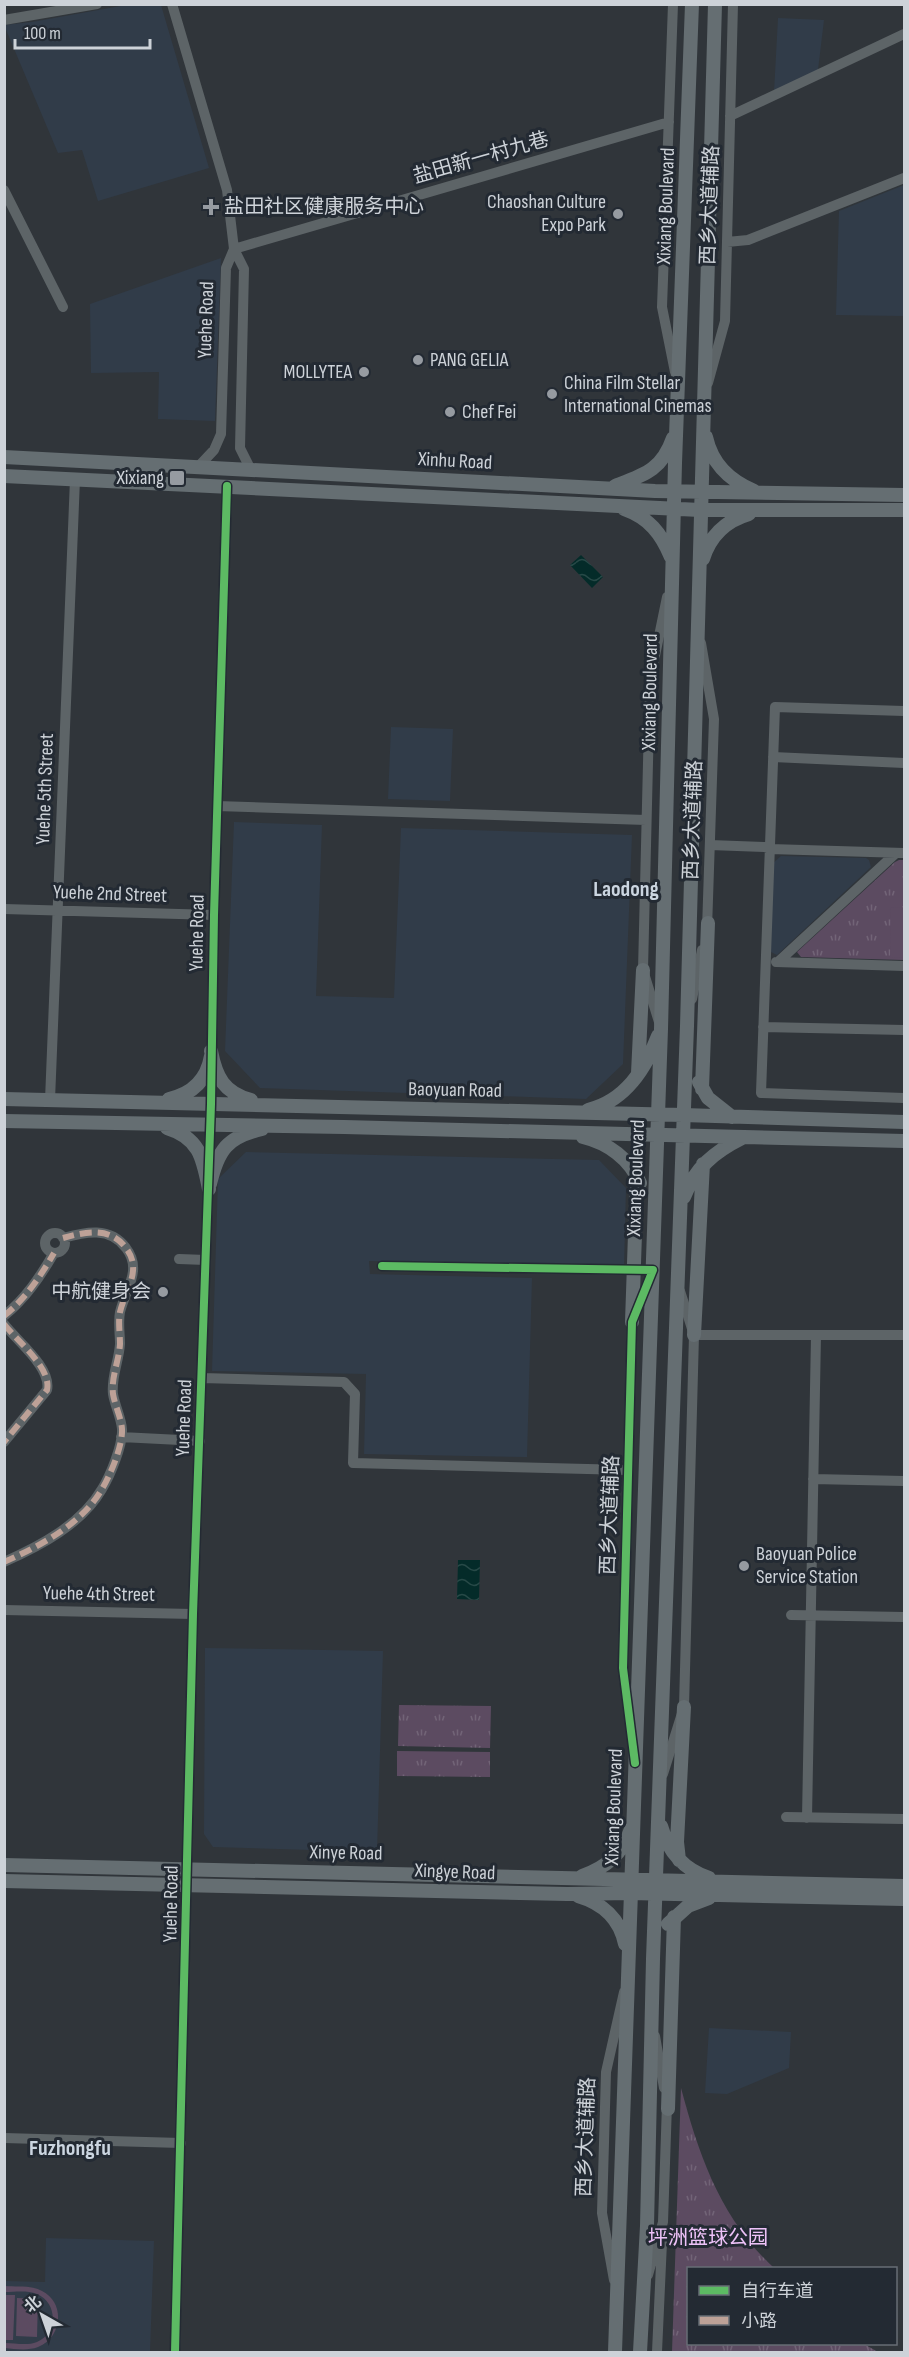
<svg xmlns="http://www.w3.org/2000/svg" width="909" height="2357" font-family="'Sofia Sans Condensed','Noto Sans SC',sans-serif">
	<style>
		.built { fill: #313c49 }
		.grass { fill: url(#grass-tufts) }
		.pitch { fill: #5c4b61 }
		.water { fill: url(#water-waves) }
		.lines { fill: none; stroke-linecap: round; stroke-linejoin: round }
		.minor { stroke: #5d6467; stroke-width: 10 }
		.major { stroke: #656e72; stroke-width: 14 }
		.quiet { stroke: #bda197; stroke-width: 6; stroke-dasharray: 12 6; stroke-linecap: butt }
		.cycleway-casing { stroke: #232a33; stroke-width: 11 }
		.cycleway { stroke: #5cba63; stroke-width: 8 }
		.poi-dot { fill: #969ba1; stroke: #232a33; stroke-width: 2 }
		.labels { text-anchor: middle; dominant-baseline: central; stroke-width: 6; stroke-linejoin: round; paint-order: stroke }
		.street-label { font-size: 20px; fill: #cdd2d8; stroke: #232a33 }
		.poi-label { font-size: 20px; fill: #cdd2d8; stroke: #232a33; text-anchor: start }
		.park-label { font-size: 20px; fill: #edc2f8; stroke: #232a33 }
		.quarter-label { font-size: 22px; font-weight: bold; fill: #cbd5e0; stroke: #232a33 }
	</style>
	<defs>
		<pattern id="grass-tufts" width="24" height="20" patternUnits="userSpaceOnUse" patternTransform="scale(1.5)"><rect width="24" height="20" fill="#5c4b61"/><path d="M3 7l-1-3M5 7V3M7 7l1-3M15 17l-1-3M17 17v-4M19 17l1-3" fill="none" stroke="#726477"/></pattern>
		<pattern id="water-waves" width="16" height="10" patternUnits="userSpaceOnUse" patternTransform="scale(1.5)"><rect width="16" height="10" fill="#042b29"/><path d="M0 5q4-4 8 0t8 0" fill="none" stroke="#274947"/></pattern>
	</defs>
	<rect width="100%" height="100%" fill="#30353a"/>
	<path class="built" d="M126 5H161L209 168 98 201 82 150 58 153 4 25 32 22Z
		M778 18 824 20 818 70 774 92Z
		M904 185V316L836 315 839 211Z
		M221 258 215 421 158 419 159 372 91 373 90 304Z
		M391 727 453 729 450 801 388 799Z
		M234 822 322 825 316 996 394 998 401 828 632 835 623 1064 586 1099 260 1088 225 1051Z
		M781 856 866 858 869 860 871 867 777 955 771 952 772 864Z
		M246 1152 599 1160 626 1188 624 1267 369 1261 370 1274 532 1278 527 1457 364 1454 366 1374 212 1371 218 1179Z
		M205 1648 383 1651 377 1852 213 1847 204 1834Z
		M709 2028 791 2032 789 2068 727 2094 705 2093Z
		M46 2238 154 2241 150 2352H5V2281L45 2282Z"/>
	<path class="grass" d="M899 860H904V960L801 957 797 952 895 862Z
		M399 1705 491 1706 490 1748 398 1746Z
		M397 1751 490 1752V1777L397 1776Z
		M681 2088C699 2156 721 2219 774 2268H688V2344H864L878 2352H672Z"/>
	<path class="pitch" d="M891 907 904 908V958L890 957Z
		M5 2286C16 2287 31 2285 42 2291 66 2303 62 2338 38 2347 28 2351 15 2349 5 2348V2343C15 2343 27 2346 37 2342 58 2333 58 2303 37 2294 27 2290 15 2292 5 2292Z
		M5 2295H15L13 2340H5Z
		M17 2298 38 2299 37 2337 16 2336Z"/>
	<path class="water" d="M581 555 603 577 592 588 570 565Z
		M458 1560H480L479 1600 457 1599Z"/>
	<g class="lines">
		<path class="minor" d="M172 4 227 190 234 249 244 269 240 448 251 470
			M673 4 662 307 675 372
			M4 20 97 4
			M730 116 904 34
			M4 190 63 307
			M727 242 748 240 904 178
			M234 249 669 122
			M708 383 725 321 733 4
			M198 467 214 450 221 434 226 268 234 249
			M701 643 714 719 707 929
			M904 711 775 707 761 1093 904 1098
			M773 757 904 763
			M217 806 646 820
			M710 845 765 847 770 849 904 853
			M4 909 214 915
			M776 962 904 966
			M778 962 896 853
			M692 999 702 950
			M659 1022 643 970 650 680 667 597
			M763 1027 904 1030
			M50 1100 75 479
			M45 1243a10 10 0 1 1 20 0a10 10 0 1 1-20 0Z
			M179 1259 206 1260
			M382 1266 653 1270 632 1322 623 1668 632 1736
			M4 1316C26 1298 40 1277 54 1253
			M4 1324C17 1341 52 1368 47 1390L4 1442
			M694 1335H904
			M202 1378 344 1382 355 1394 353 1463 627 1470
			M121 1437 200 1441
			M813 1479 904 1481
			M4 1562C40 1546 82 1524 102 1489 110 1476 123 1445 122 1429 121 1417 115 1406 113 1394 111 1377 119 1361 120 1344 120 1334 118 1322 120 1312 125 1290 143 1270 126 1248 110 1226 85 1232 63 1238
			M4 1610 193 1614
			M791 1615 904 1617
			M663 1774 684 1707 694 1335 680 1291
			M786 1817 904 1819
			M807 1818 816 1335
			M655 2036 664 2088
			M4 2138 181 2143
			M648 2275 663 2222 667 2104
			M614 2280 602 2213 606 2072 624 1992
			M175 2352 193 1614 211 1104 214 915 227 486
			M657 2352 662 2242"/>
		<path class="major" d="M706 437C712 464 729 480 754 491
			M4 457 655 491 904 495
			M4 476 700 510H904
			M615 486C644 475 662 470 673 438
			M624 509C649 518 661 533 671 557
			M703 559C710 536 725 521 749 514
			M211 1051C216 1077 224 1093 251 1100
			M638 1073 643 970
			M699 1082 708 1098 732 1117
			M702 1089 708 923
			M4 1099 683 1115 904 1122
			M169 1099C192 1094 207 1080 211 1056
			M588 1110C625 1101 645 1070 658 1036
			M4 1121 344 1127 904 1141
			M167 1128C200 1138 203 1159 209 1189
			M583 1137C608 1143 630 1159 640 1183
			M210 1184C218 1150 227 1137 262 1129
			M684 1197C695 1168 714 1152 742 1138
			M632 1322 637 1175
			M694 1335 703 1164
			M661 1826C668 1851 684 1870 709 1878
			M679 1860 677 1842 684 1707
			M4 1865 904 1886
			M582 1876C607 1867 622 1854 631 1829
			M4 1881 567 1894 630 1893 904 1899
			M578 1896C602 1903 620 1919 625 1944
			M668 1924 688 1906 709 1898
			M668 2109 674 1917
			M615 2352 661 1029 675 463 692 4
			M640 2352 647 2226 653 1959 687 1026 715 4"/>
		<path class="quiet" d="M4 1316C26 1298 40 1277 54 1253
			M4 1324C17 1341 52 1368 47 1390L4 1442
			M4 1562C40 1546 82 1524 102 1489 110 1476 123 1445 122 1429 121 1417 115 1406 113 1394 111 1377 119 1361 120 1344 120 1334 118 1322 120 1312 125 1290 143 1270 126 1248 110 1226 85 1232 63 1238"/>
		<defs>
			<path id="cycleway" d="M382 1266 653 1270 632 1322 623 1668 635 1763
				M175 2352 193 1614 211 1104 214 915 227 486"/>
		</defs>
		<use href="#cycleway" class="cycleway-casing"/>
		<use href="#cycleway" class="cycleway"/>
	</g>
	<g class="poi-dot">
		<path d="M208 198h6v6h6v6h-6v6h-6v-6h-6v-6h6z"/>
		<circle cx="618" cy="214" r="6"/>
		<circle cx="418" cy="360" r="6"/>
		<circle cx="364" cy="372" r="6"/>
		<circle cx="552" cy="394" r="6"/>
		<circle cx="450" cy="412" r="6"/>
		<rect x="169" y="470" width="16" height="16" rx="3"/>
		<circle cx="163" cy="1292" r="6"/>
		<circle cx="744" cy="1566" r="6"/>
	</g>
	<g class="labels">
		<g class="street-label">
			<text transform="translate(481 158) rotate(-16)">盐田新一村九巷</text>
			<text transform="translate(710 205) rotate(-88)">西乡大道辅路</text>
			<text transform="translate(666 206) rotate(-88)">Xixiang Boulevard</text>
			<text transform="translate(206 320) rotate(-88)">Yuehe Road</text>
			<text transform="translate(455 461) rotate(3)">Xinhu Road</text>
			<text transform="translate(650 692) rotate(-89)">Xixiang Boulevard</text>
			<text transform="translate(45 789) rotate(-88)">Yuehe 5th Street</text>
			<text transform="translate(693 820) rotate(-88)">西乡大道辅路</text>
			<text transform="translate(110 894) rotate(2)">Yuehe 2nd Street</text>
			<text transform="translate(197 933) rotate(-89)">Yuehe Road</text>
			<text transform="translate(455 1090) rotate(1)">Baoyuan Road</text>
			<text transform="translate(636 1178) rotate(-88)">Xixiang Boulevard</text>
			<text transform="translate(184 1418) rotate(-88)">Yuehe Road</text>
			<text transform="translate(610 1515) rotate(-88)">西乡大道辅路</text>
			<text transform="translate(99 1594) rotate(1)">Yuehe 4th Street</text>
			<text transform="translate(614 1807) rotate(-88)">Xixiang Boulevard</text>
			<text transform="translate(346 1853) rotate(1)">Xinye Road</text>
			<text transform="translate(455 1872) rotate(2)">Xingye Road</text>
			<text transform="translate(171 1904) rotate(-89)">Yuehe Road</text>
			<text transform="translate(586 2137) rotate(-88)">西乡大道辅路</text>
		</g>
		<g class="poi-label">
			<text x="606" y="202" text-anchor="end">Chaoshan Culture<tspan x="606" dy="23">Expo Park</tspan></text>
			<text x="224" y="207">盐田社区健康服务中心</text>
			<text x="430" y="360">PANG GELIA</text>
			<text x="352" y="372" text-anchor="end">MOLLYTEA</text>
			<text x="564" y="383">China Film Stellar<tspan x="564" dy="23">International Cinemas</tspan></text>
			<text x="462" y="412">Chef Fei</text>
			<text x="164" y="478" text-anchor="end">Xixiang</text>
			<text x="151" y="1292" text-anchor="end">中航健身会</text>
			<text x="756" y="1554">Baoyuan Police<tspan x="756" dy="23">Service Station</tspan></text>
		</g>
		<g class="park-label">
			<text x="708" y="2238">坪洲篮球公园</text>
		</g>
		<g class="quarter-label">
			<text x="626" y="889">Laodong</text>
			<text x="70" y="2148">Fuzhongfu</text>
		</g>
	</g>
	<rect width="909" height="2357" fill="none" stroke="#cdd2d8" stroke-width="12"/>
	<rect x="687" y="2267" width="210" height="78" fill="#232a33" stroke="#676d75" stroke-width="1.5"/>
	<rect x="699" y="2286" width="30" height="9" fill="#5cba63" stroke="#676d75" stroke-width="1.5"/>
	<text x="741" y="2297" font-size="18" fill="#cdd2d8">自行车道</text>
	<rect x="699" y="2316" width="30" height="9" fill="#bda197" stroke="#676d75" stroke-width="1.5"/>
	<text x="741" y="2327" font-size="18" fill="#cdd2d8">小路</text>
	<g transform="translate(42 2315) rotate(320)" stroke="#232a33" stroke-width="4.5" paint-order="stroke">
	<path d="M0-4.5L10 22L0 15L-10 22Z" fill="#cdd2d8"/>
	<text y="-9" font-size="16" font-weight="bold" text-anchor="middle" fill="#cdd2d8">北</text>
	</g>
	<path d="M15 39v9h135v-9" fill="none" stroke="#cdd2d8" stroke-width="3"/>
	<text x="24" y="39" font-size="18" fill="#cdd2d8" stroke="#232a33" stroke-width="4.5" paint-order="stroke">100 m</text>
</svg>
